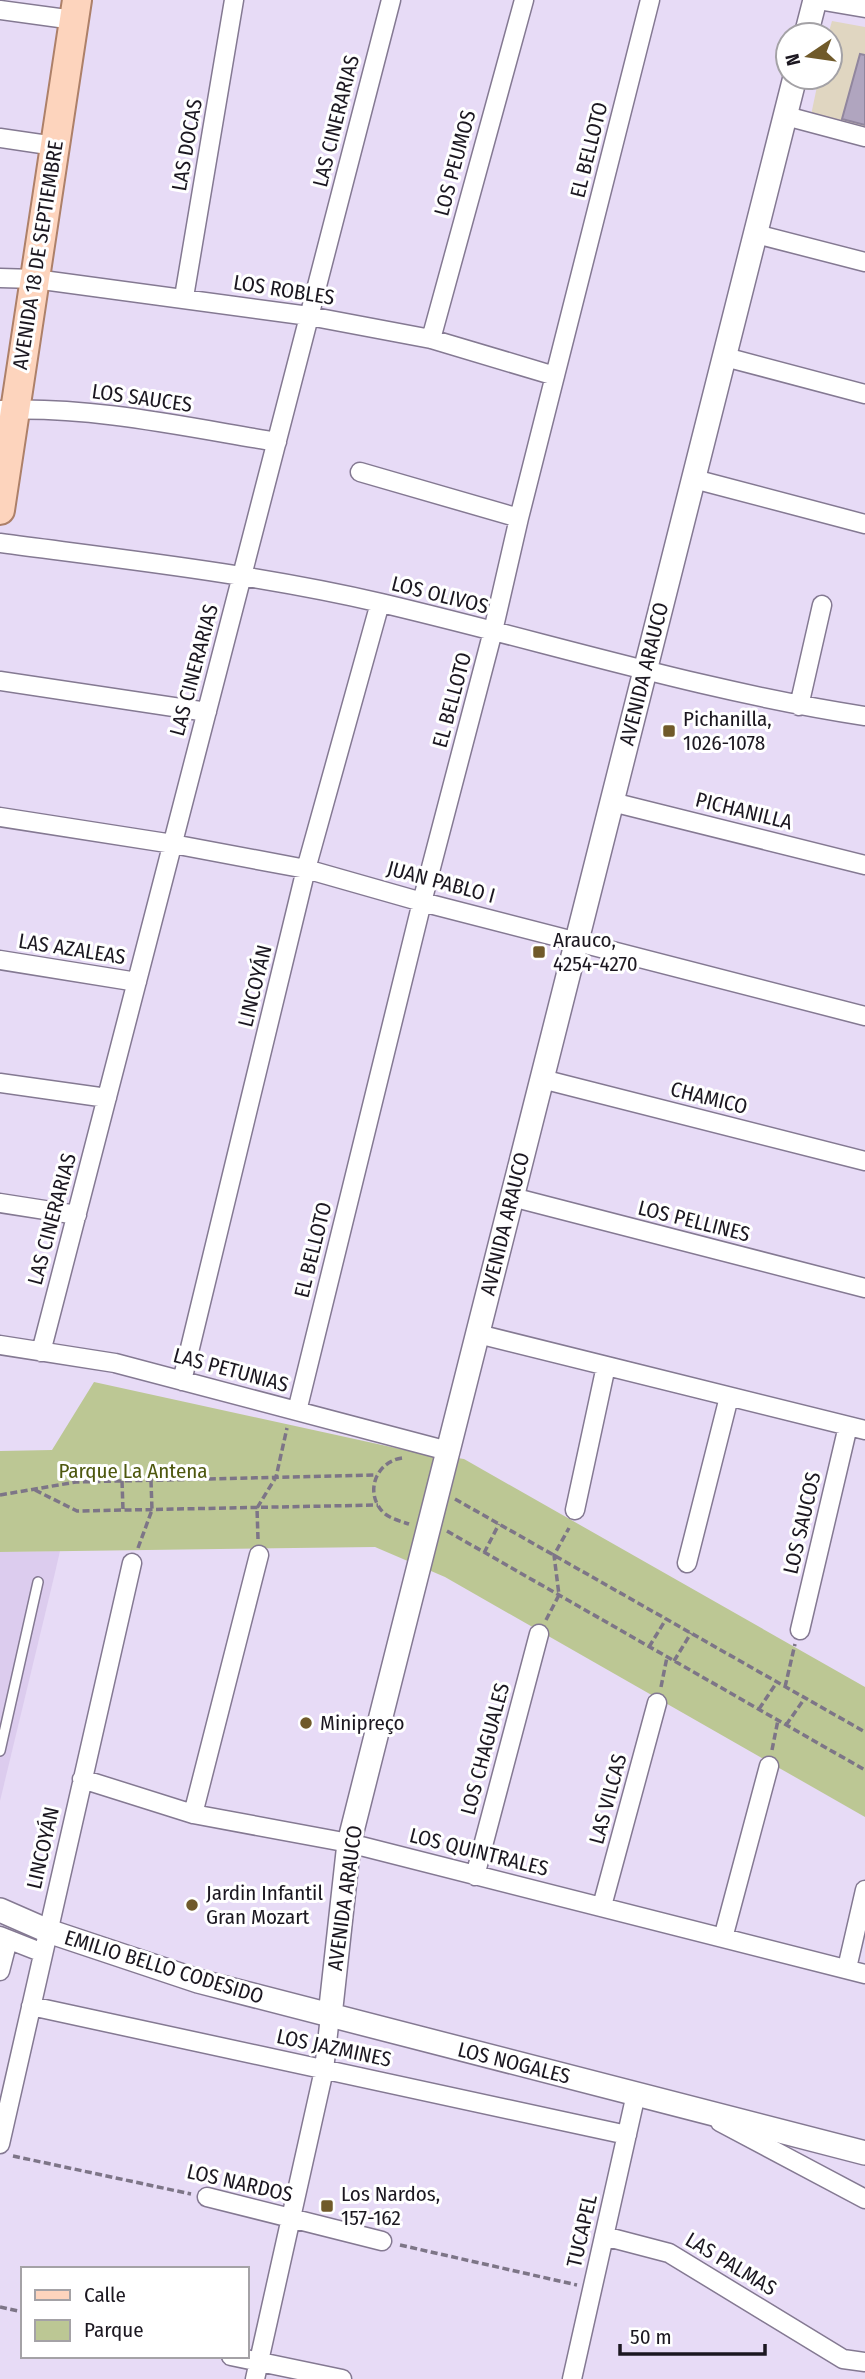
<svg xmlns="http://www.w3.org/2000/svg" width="865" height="2379" font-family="'Fira Sans Condensed',sans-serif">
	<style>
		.built { fill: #dcccee }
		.education { fill: #e0d6c1 }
		.green { fill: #bcc794 }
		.building { fill: #b0a5bf; stroke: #91869e; stroke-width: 2 }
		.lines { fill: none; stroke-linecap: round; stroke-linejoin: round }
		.service-casing { stroke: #847992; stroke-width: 12 }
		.minor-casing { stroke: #847992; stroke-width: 21 }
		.tertiary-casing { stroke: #847992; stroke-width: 26 }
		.primary-casing { stroke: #ad8069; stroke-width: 32 }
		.path { stroke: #7d7587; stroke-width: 3.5; stroke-dasharray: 7 3.5; stroke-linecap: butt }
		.service { stroke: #fff; stroke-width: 9 }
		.minor { stroke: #fff; stroke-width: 18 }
		.tertiary { stroke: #fff; stroke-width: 23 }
		.primary { stroke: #fdd4bd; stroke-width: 28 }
		.poi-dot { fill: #705a2a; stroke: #fff; stroke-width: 2.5 }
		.labels { text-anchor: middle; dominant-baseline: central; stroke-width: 6; stroke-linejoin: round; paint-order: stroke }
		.street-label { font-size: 21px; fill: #1b1720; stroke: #fff }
		.poi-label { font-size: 21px; fill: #1b1720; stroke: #fff; text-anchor: start }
		.park-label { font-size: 21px; fill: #4e580f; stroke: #fff }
	</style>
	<rect width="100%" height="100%" fill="#e7dbf6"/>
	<path class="built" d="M60 1551 54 1577 0 1801V1552Z"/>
	<path class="education" d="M832 21 865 27V129L811 115 819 77H830L828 35Z"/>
	<path class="green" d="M94 1382 405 1450 464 1459 865 1687V1817L445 1577 375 1547 0 1552V1451L52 1450Z"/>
	<path class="building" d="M860 54 865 55V125L842 119Z"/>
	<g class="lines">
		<defs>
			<path id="service" d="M0 1751 38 1582"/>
			<path id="minor" d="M818 0 865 8
				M0 10 74 20
				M786 116 865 137
				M0 138 55 146
				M756 234 865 262
				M0 278 35 279 309 316 431 339 555 376
				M184 297 234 0
				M431 339 524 0
				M725 357 865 394
				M0 410C93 406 186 427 277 442
				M360 472 519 518
				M694 479 865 524
				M0 543C128 560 256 574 381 603 543 641 701 691 865 716
				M0 681 207 712
				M799 706 822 605
				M612 802 865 865
				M0 817 173 844 306 869 422 902 865 1016
				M0 960 137 982
				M542 1079 865 1161
				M0 1083 107 1098
				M512 1197 865 1288
				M0 1203 77 1215
				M478 1334 865 1430
				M0 1345 115 1363 448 1451
				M41 1352 391 0
				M182 1381 306 869 380 603
				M297 1411 422 902 493 631 519 518 650 0
				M575 1510 606 1366
				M687 1563 729 1397
				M800 1630 848 1426
				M82 1779 193 1814 349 1843 865 1974
				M193 1814 259 1555
				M475 1876 539 1634
				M602 1906 657 1703
				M0 1936 43 1953
				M723 1938 769 1766
				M847 1968 865 1890
				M0 1971 8 1940
				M31 2006 627 2135
				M720 2122 865 2199
				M0 2144 132 1563
				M207 2197 382 2241
				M604 2236 669 2253 843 2359 865 2362
				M231 2356 342 2379
				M255 2379 324 2070 330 2016
				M572 2379 636 2094"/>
			<path id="tertiary" d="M806 35 815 0
				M0 1910 48 1931 198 1981 865 2153
				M330 2016 349 1843 795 77"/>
			<path id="primary" d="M0 510 77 0"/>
		</defs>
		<use href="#service" class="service-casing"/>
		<use href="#minor" class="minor-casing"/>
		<use href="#tertiary" class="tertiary-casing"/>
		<use href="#primary" class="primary-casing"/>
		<path class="path" d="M402 1458C375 1462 364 1494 384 1513 391 1519 400 1521 409 1524
			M122 1481 123 1510
			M35 1490 77 1511 378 1505
			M0 1495 76 1482 377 1475
			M455 1499 865 1732
			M447 1531 865 1770
			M258 1539 257 1508 276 1477 287 1428
			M138 1548 152 1510 151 1481
			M484 1553 499 1524
			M546 1620 559 1595 554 1555 569 1528
			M649 1647 666 1619
			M674 1661 691 1633
			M661 1687 667 1657
			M785 1687 795 1644
			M759 1709 777 1682
			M786 1725 805 1698
			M772 1750 778 1720
			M13 2156 191 2194
			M400 2245 577 2285
			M0 2307 23 2312"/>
		<use href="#service" class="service"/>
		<use href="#minor" class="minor"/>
		<use href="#tertiary" class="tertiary"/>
		<use href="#primary" class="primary"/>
	</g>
	<g class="poi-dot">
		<rect x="662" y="724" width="14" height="14" rx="3.5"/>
		<rect x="532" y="945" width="14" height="14" rx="3.5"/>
		<circle cx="306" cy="1723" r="7"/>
		<circle cx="192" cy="1905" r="7"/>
		<rect x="320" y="2199" width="14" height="14" rx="3.5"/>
	</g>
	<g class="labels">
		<g class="street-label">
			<text transform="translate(336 121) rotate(-76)">LAS CINERARIAS</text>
			<text transform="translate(187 145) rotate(-80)">LAS DOCAS</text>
			<text transform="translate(589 150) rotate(-76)">EL BELLOTO</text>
			<text transform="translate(455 163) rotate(-75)">LOS PEUMOS</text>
			<text transform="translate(38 255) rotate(-81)">AVENIDA 18 DE SEPTIEMBRE</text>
			<text transform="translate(284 290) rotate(9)">LOS ROBLES</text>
			<text transform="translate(142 398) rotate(8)">LOS SAUCES</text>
			<text transform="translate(440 595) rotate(14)">LOS OLIVOS</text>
			<text transform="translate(194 670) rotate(-75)">LAS CINERARIAS</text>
			<text transform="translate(644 674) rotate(-76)">AVENIDA ARAUCO</text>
			<text transform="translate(452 700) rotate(-75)">EL BELLOTO</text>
			<text transform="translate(744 811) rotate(14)">PICHANILLA</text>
			<text transform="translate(441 882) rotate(15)">JUAN PABLO I</text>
			<text transform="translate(72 949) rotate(9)">LAS AZALEAS</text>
			<text transform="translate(255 986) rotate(-76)">LINCOYÁN</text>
			<text transform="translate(709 1098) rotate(14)">CHAMICO</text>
			<text transform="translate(52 1219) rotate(-75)">LAS CINERARIAS</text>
			<text transform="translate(694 1221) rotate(14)">LOS PELLINES</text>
			<text transform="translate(505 1224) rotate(-76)">AVENIDA ARAUCO</text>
			<text transform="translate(313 1250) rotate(-76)">EL BELLOTO</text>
			<text transform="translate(231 1370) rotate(15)">LAS PETUNIAS</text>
			<text transform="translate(802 1523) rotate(-77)">LOS SAUCOS</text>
			<text transform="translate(485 1749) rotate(-75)">LOS CHAGUALES</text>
			<text transform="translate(608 1799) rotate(-75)">LAS VILCAS</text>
			<text transform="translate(43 1848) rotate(-77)">LINCOYÁN</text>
			<text transform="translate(479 1852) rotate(14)">LOS QUINTRALES</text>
			<text transform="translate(345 1898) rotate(-82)">AVENIDA ARAUCO</text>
			<text transform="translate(164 1967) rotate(17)">EMILIO BELLO CODESIDO</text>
			<text transform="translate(334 2048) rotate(12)">LOS JAZMINES</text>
			<text transform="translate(514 2063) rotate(14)">LOS NOGALES</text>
			<text transform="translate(240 2183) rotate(13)">LOS NARDOS</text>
			<text transform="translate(582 2231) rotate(-77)">TUCAPEL</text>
			<text transform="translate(731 2264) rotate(31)">LAS PALMAS</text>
		</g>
		<g class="poi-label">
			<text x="683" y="719">Pichanilla,<tspan x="683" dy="24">1026-1078</tspan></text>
			<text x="553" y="940">Arauco,<tspan x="553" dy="24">4254-4270</tspan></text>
			<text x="320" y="1723">Minipreço</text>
			<text x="206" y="1893">Jardin Infantil<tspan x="206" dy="24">Gran Mozart</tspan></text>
			<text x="341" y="2194">Los Nardos,<tspan x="341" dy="24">157-162</tspan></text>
		</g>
		<g class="park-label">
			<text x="133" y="1471">Parque La Antena</text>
		</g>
	</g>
	<rect x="21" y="2267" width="228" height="91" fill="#ffffff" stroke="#a4a2a6" stroke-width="2"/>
	<rect x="35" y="2290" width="35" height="10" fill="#fdd4bd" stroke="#a4a2a6" stroke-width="2"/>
	<text x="84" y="2302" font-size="21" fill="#1b1720">Calle</text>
	<rect x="35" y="2320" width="35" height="21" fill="#bcc794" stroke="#a4a2a6" stroke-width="2"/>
	<text x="84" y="2337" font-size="21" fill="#1b1720">Parque</text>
	<g transform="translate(809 56) rotate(257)"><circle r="33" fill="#ffffff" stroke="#a4a2a6" stroke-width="2"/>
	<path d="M0-5L12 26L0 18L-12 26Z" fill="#705a2a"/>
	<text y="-10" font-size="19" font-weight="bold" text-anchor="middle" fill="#1b1720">N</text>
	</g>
	<path d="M620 2344v10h145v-10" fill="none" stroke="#1b1720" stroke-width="3.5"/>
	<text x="630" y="2344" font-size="21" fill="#1b1720" stroke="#ffffff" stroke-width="5" paint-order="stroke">50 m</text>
</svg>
